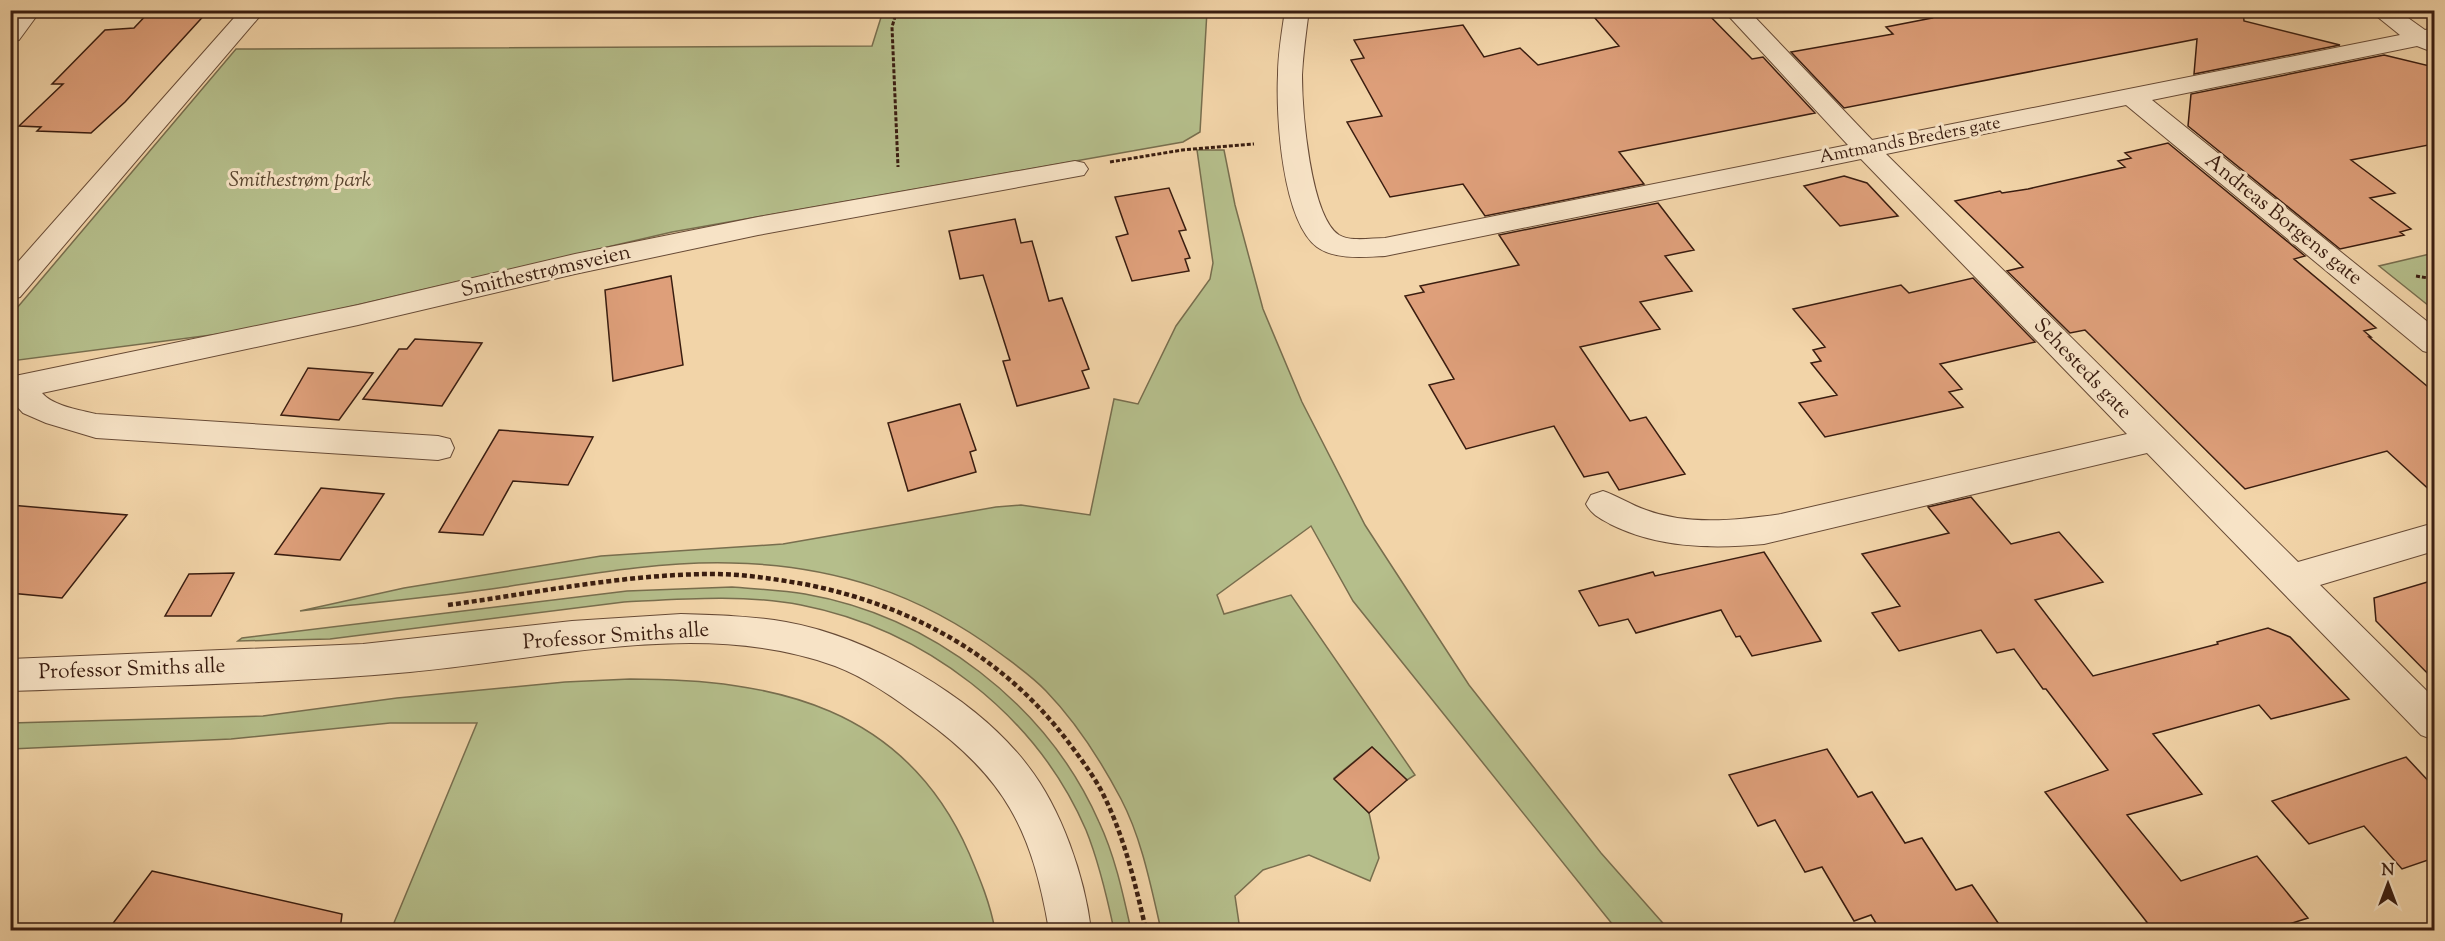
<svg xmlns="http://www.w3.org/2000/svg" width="2445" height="941" font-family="'Sorts Mill Goudy',serif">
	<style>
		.green { fill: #b5be8b; stroke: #786e4e; stroke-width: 1.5 }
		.building { fill: #de9f7a; stroke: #3a1d10; stroke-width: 1.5 }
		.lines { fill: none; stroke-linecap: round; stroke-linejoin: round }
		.minor-casing { stroke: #684b36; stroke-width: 2 }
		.path-far1 { stroke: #3a1d10; stroke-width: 3; stroke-dasharray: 4 2; stroke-linecap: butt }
		.path { stroke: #3a1d10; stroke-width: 4.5; stroke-dasharray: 5 3; stroke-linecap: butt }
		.minor { fill: #f7e3c6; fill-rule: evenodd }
		.labels { text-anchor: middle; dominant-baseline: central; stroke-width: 6; stroke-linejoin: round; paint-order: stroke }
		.far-street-label { font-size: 18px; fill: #3a1d10; stroke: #f7e3c6 }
		.park-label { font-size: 21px; font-style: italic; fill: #59452f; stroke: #f7e3c6 }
		.street-label { font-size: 21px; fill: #3a1d10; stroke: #f7e3c6 }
	</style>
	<rect width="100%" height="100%" fill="#f2d4a8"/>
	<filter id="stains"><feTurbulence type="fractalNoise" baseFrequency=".00333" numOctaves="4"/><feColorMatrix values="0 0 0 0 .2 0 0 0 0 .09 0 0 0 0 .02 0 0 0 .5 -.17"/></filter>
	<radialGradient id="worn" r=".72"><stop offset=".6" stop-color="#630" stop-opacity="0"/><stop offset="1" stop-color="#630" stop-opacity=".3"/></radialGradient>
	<path class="green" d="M883 11H1207L1200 132 1183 142 672 232 250 330 11 361V315L236 49 872 46Z
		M1197 150H1224L1235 205 1263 309 1302 402 1365 525 1469 685 1601 853 1669 930H1617L1353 601 1311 526 1217 595 1224 614 1291 595 1415 775 1407 780 1372 747 1334 778 1369 813 1379 858 1370 881 1309 855 1263 870 1235 896 1240 930H1161C1151 887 1142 839 1121 799 1101 761 1076 722 1046 691 1033 677 1017 666 1001 654 919 593 833 565 731 563 655 561 579 576 505 587 437 597 368 603 300 611L404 588 601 556 783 544 996 507 1021 505 1090 515 1114 399 1138 404 1176 326 1210 279 1213 263Z
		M2434 253V310L2379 266Z
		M732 587C756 589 781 590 805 594 931 616 1047 704 1099 822 1115 856 1123 894 1131 930H1114C1107 897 1099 862 1086 830 1036 714 924 629 801 605 744 594 682 599 624 602L330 639 238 641 242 638 627 591Z
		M630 679C775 679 905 707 969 853 980 879 990 903 995 930H391L477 723H390L231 739 11 749V723L263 716 397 698 565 682Z"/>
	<path class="building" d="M151 10H209L125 102 91 133 37 131 41 127 19 126 63 84H52L105 30 134 28Z
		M1588 10H1704L1752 59 1763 57 1815 113 1619 152 1644 184 1485 216 1463 184 1390 197 1347 122 1382 116 1351 60 1364 58 1354 40 1463 25 1484 57 1520 48 1538 65 1619 46Z
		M1923 10H2243L2244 21 2340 45 2194 74 2197 39 1844 108 1791 52 1893 34 1886 27 1932 18Z
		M2384 55 2434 67V144L2351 160 2395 193 2370 198 2411 229 2400 232 2404 235 2340 249 2188 126 2191 94Z
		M2168 143 2305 256 2294 259 2376 328 2364 331 2371 337H2369L2434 392V494L2387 451 2245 489 2085 330 2070 333 2007 271 2023 267 1955 201 2000 191 2002 193 2028 189 2125 167 2118 161 2131 158 2125 153Z
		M1844 176 1867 183 1898 216 1840 226 1804 186Z
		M1169 188 1186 230 1179 231 1190 258 1185 259 1189 271 1132 281 1116 237 1128 234 1115 197Z
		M1658 203 1694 250 1665 256 1692 291 1640 302 1660 329 1580 347 1630 421 1646 417 1685 474 1619 490 1608 472 1584 477 1554 426 1466 449 1429 385 1454 379 1405 296 1424 292 1420 286 1519 265 1499 235Z
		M1015 219 1021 243 1032 241 1049 301 1062 298 1089 369 1082 371 1089 388 1017 406 1003 361 1010 360 983 275 960 279 949 231Z
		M671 276 683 365 613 381 605 290Z
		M1973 278 2035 342 1940 364 1962 389 1949 392 1963 407 1825 437 1799 403 1837 395 1811 363 1821 361 1813 350 1825 347 1793 309 1901 285 1909 293Z
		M415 339 482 343 442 406 363 399 399 349H407Z
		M308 368 373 373 339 420 281 415Z
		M960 404 976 450 970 452 976 472 908 491 888 423Z
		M499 430 593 437 568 485 513 481 483 535 439 532Z
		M321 488 384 494 340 560 275 554Z
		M1971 497 2011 544 2059 532 2103 582 2035 600 2093 676 2218 644 2217 642 2268 628 2290 637 2349 699 2271 719 2259 705 2153 734 2202 794 2127 815 2181 881 2257 856 2308 918 2270 930H2153L2045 792 2108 770 2046 689H2043L2014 649 1997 653 1981 630 1899 651 1872 613 1900 606 1862 554 1949 533 1928 507Z
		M10 505 127 515 62 598 10 593Z
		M1764 552 1821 641 1752 656 1740 636 1736 637 1721 610 1636 633 1628 619 1599 626 1579 591 1653 572 1655 576Z
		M234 573 211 616H165L189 574Z
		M2434 580V680L2376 621 2374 598Z
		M1372 747 1407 780 1369 813 1334 779Z
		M1827 749 1858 797 1872 792 1905 843 1922 838 1956 890 1972 885 2003 930H1880L1871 915 1854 921 1822 867 1805 872 1775 820 1758 826 1729 775Z
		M2406 757 2434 787V858L2402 869 2364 826 2309 844 2272 801Z
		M152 871 342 914 340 930H108Z"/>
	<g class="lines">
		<defs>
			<path id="minor" d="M17 10H41L19 40 10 42V19Z
				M241 10H265L20 297 10 300V271Z
				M1285 10H1309C1306 32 1303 54 1302 75 1302 109 1310 216 1339 235 1351 242 1371 238 1385 238L1848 145 1723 10H1748L1872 140 2400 35 2369 10H2397L2425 30 2434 28V50L2430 51 2417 46 2152 100 2434 327V354L2423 351 2126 105 1886 154 2298 562 2434 523V551L2320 585 2434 698V740L2421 735 2147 453 1764 544C1712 549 1658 548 1610 524 1600 518 1592 515 1586 504L1591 495 1603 491C1618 496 1631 505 1646 510 1688 526 1738 520 1781 514L2127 434 1861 159 1385 256C1364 257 1335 260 1317 247 1282 220 1276 116 1278 75 1278 53 1282 32 1285 10Z
				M1075 161 1084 163 1088 169 1084 175 758 235 575 274 358 325 42 393C53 406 80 410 96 414L438 436 450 439 454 448 450 457 438 460 96 438 46 423 23 413 10 399V377L358 305 575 254 758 217Z
				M681 614C716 615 751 616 786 622 870 637 976 697 1028 766 1061 808 1085 877 1091 930H1049C1032 831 1006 778 922 718 895 699 867 678 835 666 702 617 546 660 410 672 277 684 144 686 10 691V659L363 644 572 621Z"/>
		</defs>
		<use href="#minor" class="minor-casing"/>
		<path class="path-far1" d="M897 10 892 27 898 167
			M1110 162 1182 150 1254 144
			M2416 276 2434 279"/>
		<path class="path" d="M448 605C536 593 624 574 714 574 744 574 774 579 804 584 910 605 1003 655 1069 743 1081 759 1093 775 1102 792 1124 835 1135 883 1146 930"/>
		<use href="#minor" class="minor"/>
	</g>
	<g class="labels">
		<g class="far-street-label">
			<text transform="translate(1910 141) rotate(-11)">Amtmands Breders gate</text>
		</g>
		<g class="park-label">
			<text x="300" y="181">Smithestrøm park</text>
		</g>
		<g class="street-label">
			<text transform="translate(2283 220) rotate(39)">Andreas Borgens gate</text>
			<text transform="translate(546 272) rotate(-13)">Smithestrømsveien</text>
			<text transform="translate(2082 369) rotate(46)">Sehesteds gate</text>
			<text transform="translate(616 637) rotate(-4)">Professor Smiths alle</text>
			<text transform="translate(132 670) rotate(-2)">Professor Smiths alle</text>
		</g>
	</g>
	<rect width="2445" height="941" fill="none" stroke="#f2d4a8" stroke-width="36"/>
	<rect x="12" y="12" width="2421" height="917" fill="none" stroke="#3a1d10" stroke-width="3"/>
	<rect x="18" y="18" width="2409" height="905" fill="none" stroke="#3a1d10" stroke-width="1.5"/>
	<g transform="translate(2388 884)" stroke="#f7e3c6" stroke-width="4.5" paint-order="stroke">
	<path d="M0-4.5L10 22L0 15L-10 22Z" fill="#3a1d10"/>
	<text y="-9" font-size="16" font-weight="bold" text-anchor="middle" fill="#3a1d10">N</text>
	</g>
	<rect width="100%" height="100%" filter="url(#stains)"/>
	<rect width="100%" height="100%" fill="url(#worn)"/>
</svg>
